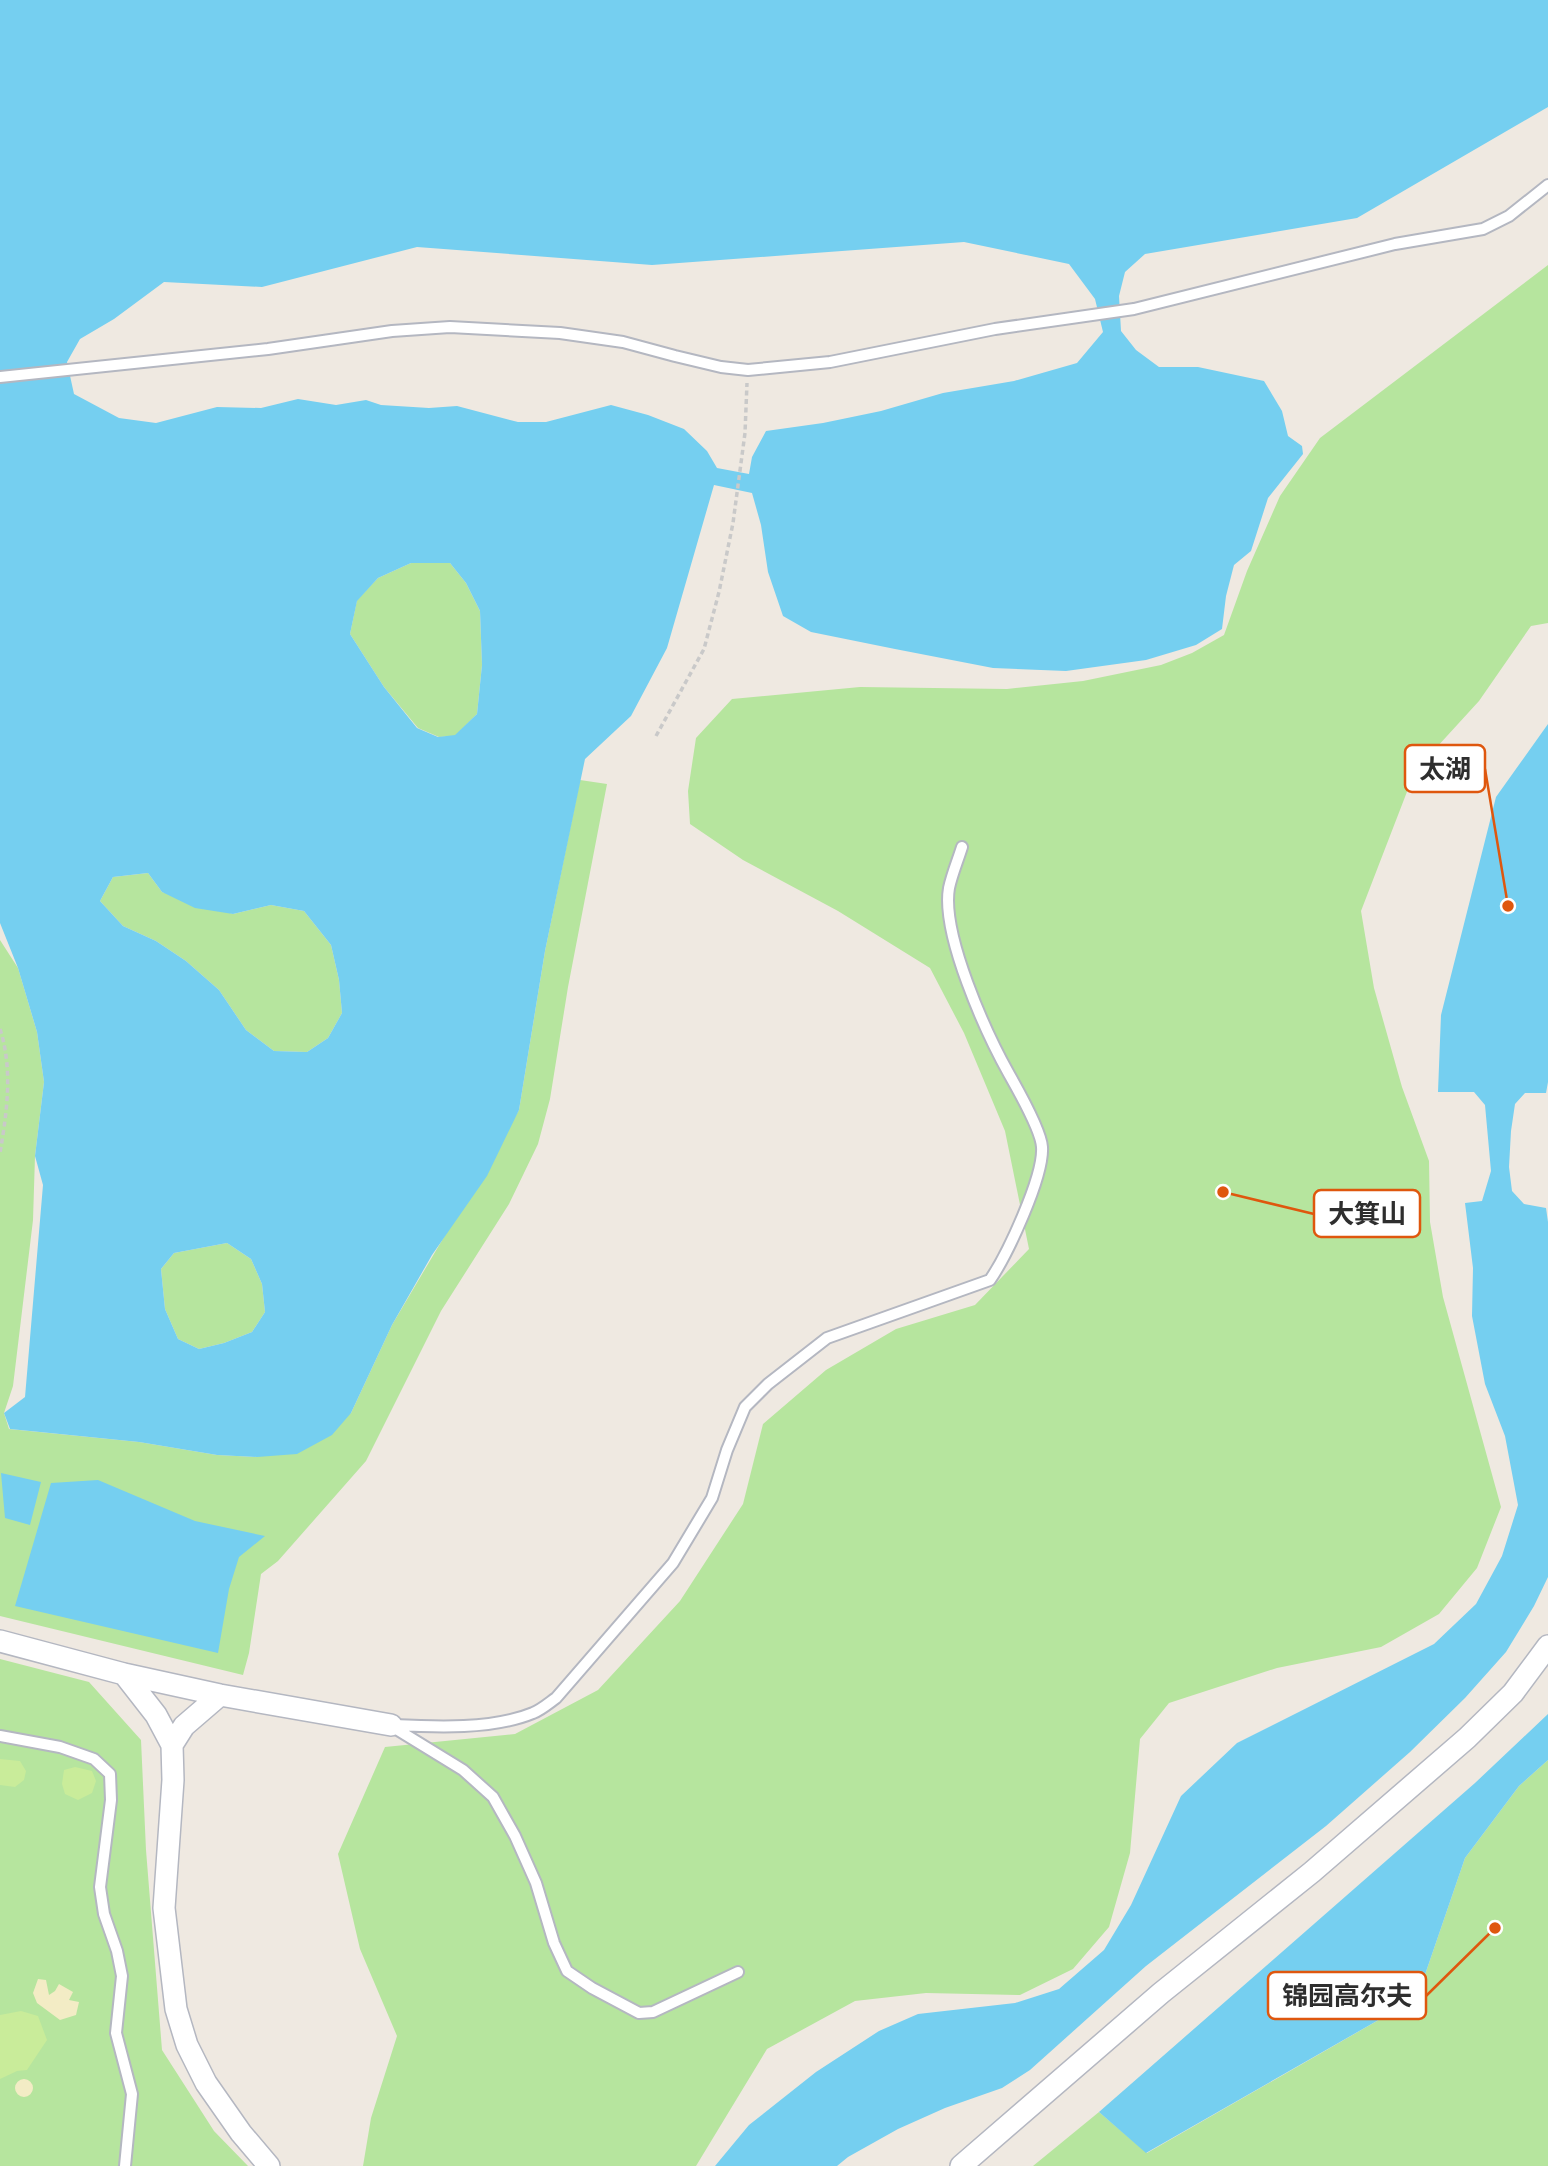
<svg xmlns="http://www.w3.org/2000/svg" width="1548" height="2166" font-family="'Work Sans','Noto Sans SC',sans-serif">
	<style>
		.green { fill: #b6e59e }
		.sand { fill: #f3ecc5 }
		.pitch { fill: #c9ec9a }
		.water { fill: #75cff0; fill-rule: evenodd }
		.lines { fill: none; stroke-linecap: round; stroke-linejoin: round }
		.service-casing { stroke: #b4b7c1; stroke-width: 14 }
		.minor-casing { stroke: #b4b7c1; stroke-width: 24 }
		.path { stroke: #c9c9c9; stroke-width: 3.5; stroke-dasharray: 5 3.5; stroke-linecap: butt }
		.service { stroke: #fff; stroke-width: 10 }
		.minor { stroke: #fff; stroke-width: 21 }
		.leader { fill: none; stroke: #df570e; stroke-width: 2.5 }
		.callout-dot { fill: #df570e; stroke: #fff; stroke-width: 2.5 }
		.callout { fill: #fff; stroke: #df570e; stroke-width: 2.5 }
		.callout-label { font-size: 26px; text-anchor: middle; font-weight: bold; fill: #2e2e2e }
	</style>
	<rect width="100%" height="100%" fill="#efe9e1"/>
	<path class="green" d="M1548 265V623L1531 626 1479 701 1415 771 1361 911 1374 988 1402 1087 1429 1161 1430 1222 1443 1297 1501 1507 1477 1568 1439 1614 1381 1647 1277 1668 1169 1703 1140 1739 1130 1853 1109 1927 1073 1969 1020 1995 926 1993 855 2001 767 2049 696 2166H363L371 2118 397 2036 360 1949 338 1854 385 1747 515 1734 598 1690 680 1601 743 1504 763 1424 826 1370 896 1329 975 1305 1029 1249 1005 1131 964 1033 930 968 838 911 743 860 690 824 688 791 696 738 732 699 860 687 1007 689 1083 681 1161 665 1192 653 1224 635 1247 571 1280 496 1320 438Z
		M411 563H450L466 583 480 611 482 665 477 714 455 736 439 737 418 728 384 687 350 634 357 600 378 578Z
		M580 780 607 784 568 987 550 1099 538 1144 509 1204 441 1311 366 1461 278 1561 261 1574 249 1653 243 1675 0 1616V940L18 968 37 1032 44 1082 35 1156 33 1220 13 1386 4 1413 9 1429 139 1442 217 1455 257 1457 351 1413 392 1325 519 1110 545 951Z
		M148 873 162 892 233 914 271 905 304 911 331 945 339 980 342 1013 328 1038 307 1052 274 1051 246 1030 219 990 186 961 156 941 123 926 100 901 113 877Z
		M227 1243 251 1259 262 1284 265 1312 252 1332 224 1343 199 1349 178 1339 165 1309 161 1269 174 1253Z
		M0 1659 89 1682 141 1740 146 1850 162 2050 214 2131 248 2166H0Z
		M1548 1760V2166H1033L1099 2112 1147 2153 1417 1998 1465 1858 1519 1786Z"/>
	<path class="sand" d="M38 1979 46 1980 49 1995 55 1991 59 1984 73 1992 69 2000 79 2002 76 2015 60 2020 37 2003 33 1993Z
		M15 2088a9 9 0 1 1 18 0a9 9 0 1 1-18 0Z"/>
	<path class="pitch" d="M0 1759 20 1761 26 1771 24 1780 15 1787 0 1785Z
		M75 1767 92 1771 96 1781 92 1793 78 1800 65 1794 62 1784 64 1770Z
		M21 2011 38 2016 47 2040 27 2070 17 2071 0 2079V2015Z"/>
	<path class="water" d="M0 0H1548V107L1357 218 1145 254 1125 272 1119 296 1121 331 1136 350 1159 367H1198L1264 381 1282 411 1288 436 1302 446 1303 454 1268 498 1251 551 1234 565 1226 596 1222 629 1196 645 1146 660 1066 671 993 668 895 649 811 632 783 616 768 572 761 525 752 493 714 485 667 648 631 716 585 759 545 951 519 1110 487 1176 432 1255 392 1325 351 1413 332 1435 297 1454 257 1457 217 1455 139 1442 10 1429 4 1413 25 1397 43 1185 35 1156 44 1082 37 1032 18 968 0 923ZM964 242 1069 264 1095 299 1103 332 1077 363 1014 381 943 393 881 411 823 423 766 431 752 457 749 474 717 468 707 451 684 429 648 415 611 405 546 422H518L457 406 429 408 381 405 366 400 336 405 298 399 261 408 217 407 156 423 119 418 74 394 67 362 80 339 114 319 164 282 262 287 417 247 652 265ZM411 563H450L466 583 480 611 482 665 477 714 455 735 438 737 417 728 384 687 350 634 357 601 378 578ZM148 873 162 892 195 908 233 914 271 905 304 911 331 945 339 980 342 1013 328 1038 307 1052 274 1051 246 1030 219 990 186 961 156 941 123 926 100 901 113 877ZM227 1243 251 1259 262 1284 265 1312 252 1332 224 1343 199 1349 178 1339 165 1309 161 1269 174 1253Z
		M1548 724V1082L1546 1093H1525L1515 1104 1511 1131 1509 1167 1512 1191 1524 1204 1546 1208 1548 1222V1577L1534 1606 1506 1652 1465 1698 1410 1752 1326 1826 1146 1966 1030 2070 1002 2088 945 2108 898 2129 848 2157 837 2166H715L749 2125 816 2072 879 2031 918 2014 1015 2003 1059 1989 1104 1950 1131 1905 1181 1796 1237 1743 1434 1644 1476 1604 1502 1556 1518 1505 1505 1436 1485 1384 1472 1316 1473 1268 1465 1203 1482 1201 1491 1171 1485 1105 1474 1092H1438L1441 1015 1496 797Z
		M1 1473 41 1482 30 1525 5 1518Z
		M98 1480 195 1521 265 1536 239 1557 229 1589 218 1653 15 1606 51 1483Z
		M1548 1714V1760L1519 1786 1465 1858 1417 1998 1146 2153 1099 2112 1475 1783Z"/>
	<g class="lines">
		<defs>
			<path id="service" d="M0 377 268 349 392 331 450 327 560 333 623 342 675 356 721 367 748 370 830 362 995 329 1134 309 1395 244 1483 229 1509 216 1548 185
				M391 1725C434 1727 492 1730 533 1713 541 1710 549 1703 556 1698L673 1563 712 1498 727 1450 745 1407 768 1384 827 1338 990 1280C1007 1255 1044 1177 1042 1147 1041 1130 1018 1090 1009 1074 986 1033 941 934 949 888 952 874 958 860 962 847
				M393 1727 463 1770 493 1797 515 1836 536 1883 554 1943 567 1971 592 1988 639 2013 653 2012 738 1972
				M0 1736 60 1747 94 1759 110 1774 111 1800 100 1887 104 1914 117 1951 122 1976 116 2033 132 2094 125 2166"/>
			<path id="minor" d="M0 1641 124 1674 220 1695 391 1725
				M124 1674 156 1715 172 1745 173 1780 164 1908 176 2009 187 2045 206 2083 241 2133 269 2166
				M172 1745 184 1726 220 1695
				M961 2166 1161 1993 1312 1872 1467 1738 1513 1693 1548 1646"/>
		</defs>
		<use href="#service" class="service-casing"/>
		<use href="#minor" class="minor-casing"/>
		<path class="path" d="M656 736 704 649 719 592 733 523 745 433 747 383
			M0 1029C13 1069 7 1112 0 1153"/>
		<use href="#service" class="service"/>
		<use href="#minor" class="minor"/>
	</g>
	<path class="leader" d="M1508 906L1485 769M1223 1192L1314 1214M1495 1928L1426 1996"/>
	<g class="callout-dot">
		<circle cx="1508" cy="906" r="7"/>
		<circle cx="1223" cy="1192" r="7"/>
		<circle cx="1495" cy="1928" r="7"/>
	</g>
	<g class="callout">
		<rect x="1405" y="745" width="80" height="47" rx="7"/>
		<rect x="1314" y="1190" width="106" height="47" rx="7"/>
		<rect x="1268" y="1972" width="158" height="47" rx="7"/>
	</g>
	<g class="callout-label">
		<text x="1445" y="778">太湖</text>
		<text x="1367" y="1223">大箕山</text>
		<text x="1347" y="2005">锦园高尔夫</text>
	</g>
</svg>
